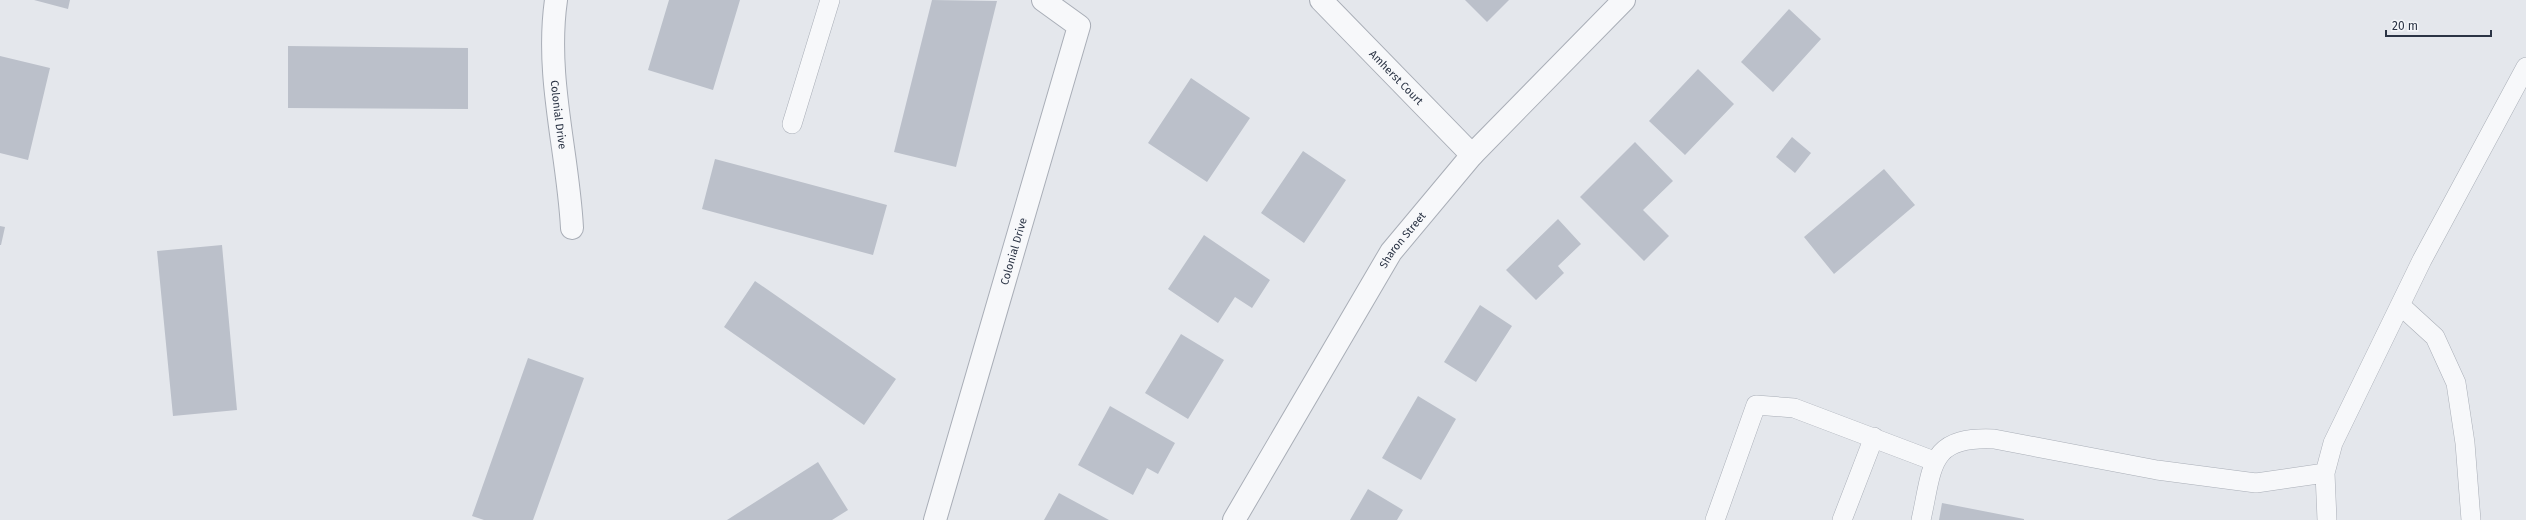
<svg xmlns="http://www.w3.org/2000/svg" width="2526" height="520" font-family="'Fira Sans',sans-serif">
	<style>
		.building { fill: #bbc0ca }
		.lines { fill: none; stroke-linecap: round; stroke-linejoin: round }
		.service-casing { stroke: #a9aeb7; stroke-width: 20 }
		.minor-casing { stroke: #a9aeb7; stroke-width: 24 }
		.service { stroke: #f7f8fa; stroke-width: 19 }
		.minor { stroke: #f7f8fa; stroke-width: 22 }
		.labels { text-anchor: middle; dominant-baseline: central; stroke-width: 4; stroke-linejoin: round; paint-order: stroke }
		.street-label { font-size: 11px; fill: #2b3445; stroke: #f4f6f9 }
	</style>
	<rect width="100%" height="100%" fill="#e4e7ec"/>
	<path class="building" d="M34 0H70L68 9Z
		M669 0H740L713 90 648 70Z
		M932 0 997 1 956 167 894 152Z
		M1465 0H1509L1487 22Z
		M1789 9 1821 39 1773 92 1741 62Z
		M288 46 468 48V109L288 108Z
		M0 56 50 68 28 160 0 153Z
		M1698 69 1734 104 1685 155 1649 121Z
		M1191 78 1250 118 1207 182 1148 143Z
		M1792 137 1811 153 1795 173 1776 157Z
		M1635 142 1673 181 1643 210 1669 236 1644 261 1580 197Z
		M1303 151 1346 180 1304 243 1261 213Z
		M715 159 887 205 873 255 702 209Z
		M1884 169 1915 205 1834 274 1804 237Z
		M1558 219 1581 244 1558 266 1564 273 1536 300 1506 270Z
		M0 226 5 227 1 245H0Z
		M1204 235 1270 280 1252 308 1235 297 1218 323 1168 289Z
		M222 245 237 410 173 416 157 251Z
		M755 281 896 379 864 425 724 327Z
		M1480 305 1512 326 1476 382 1444 362Z
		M1181 334 1224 360 1188 419 1145 393Z
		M528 358 584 378 533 520H484L472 516Z
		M1418 396 1456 419 1421 480 1382 458Z
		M1110 406 1175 443 1158 474 1147 468 1133 495 1078 465Z
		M818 462 848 510 832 520H727Z
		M1368 489 1403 510 1397 520H1350Z
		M1059 493 1109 520H1044Z
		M1942 503 2024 519V520H1939Z"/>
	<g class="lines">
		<defs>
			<path id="service" d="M792 124 830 0
				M2400 305 2435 337 2456 383 2465 443 2471 520
				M1715 520 1756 405 1794 408 1934 461
				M1842 520 1874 437
				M1921 520C1933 467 1928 436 1994 439L2157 470 2256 483 2325 473
				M2327 520 2325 473 2333 443 2422 260 2526 67"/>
			<g id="minor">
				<path id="s1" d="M556 0C545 77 568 152 572 228"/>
				<path id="s2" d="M1321 0 1472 155"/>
				<path id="s3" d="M935 520 1079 26 1043 0"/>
				<path id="s4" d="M1234 520 1391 252 1472 155 1624 0"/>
			</g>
		</defs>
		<use href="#service" class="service-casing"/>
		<use href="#minor" class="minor-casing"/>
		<use href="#service" class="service"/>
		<use href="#minor" class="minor"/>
	</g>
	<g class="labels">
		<g class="street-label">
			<text stroke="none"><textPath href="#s2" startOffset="108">Amherst Court</textPath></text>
			<text stroke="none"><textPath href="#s1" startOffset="115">Colonial Drive</textPath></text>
			<text stroke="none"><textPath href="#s4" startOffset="327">Sharon Street</textPath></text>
			<text stroke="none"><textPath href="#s3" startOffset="280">Colonial Drive</textPath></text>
		</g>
	</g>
	<path d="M2386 30v6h105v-6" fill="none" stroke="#2b3445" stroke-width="2"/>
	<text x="2392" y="30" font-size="12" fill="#2b3445" stroke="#f4f6f9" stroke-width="3" paint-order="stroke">20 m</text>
</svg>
